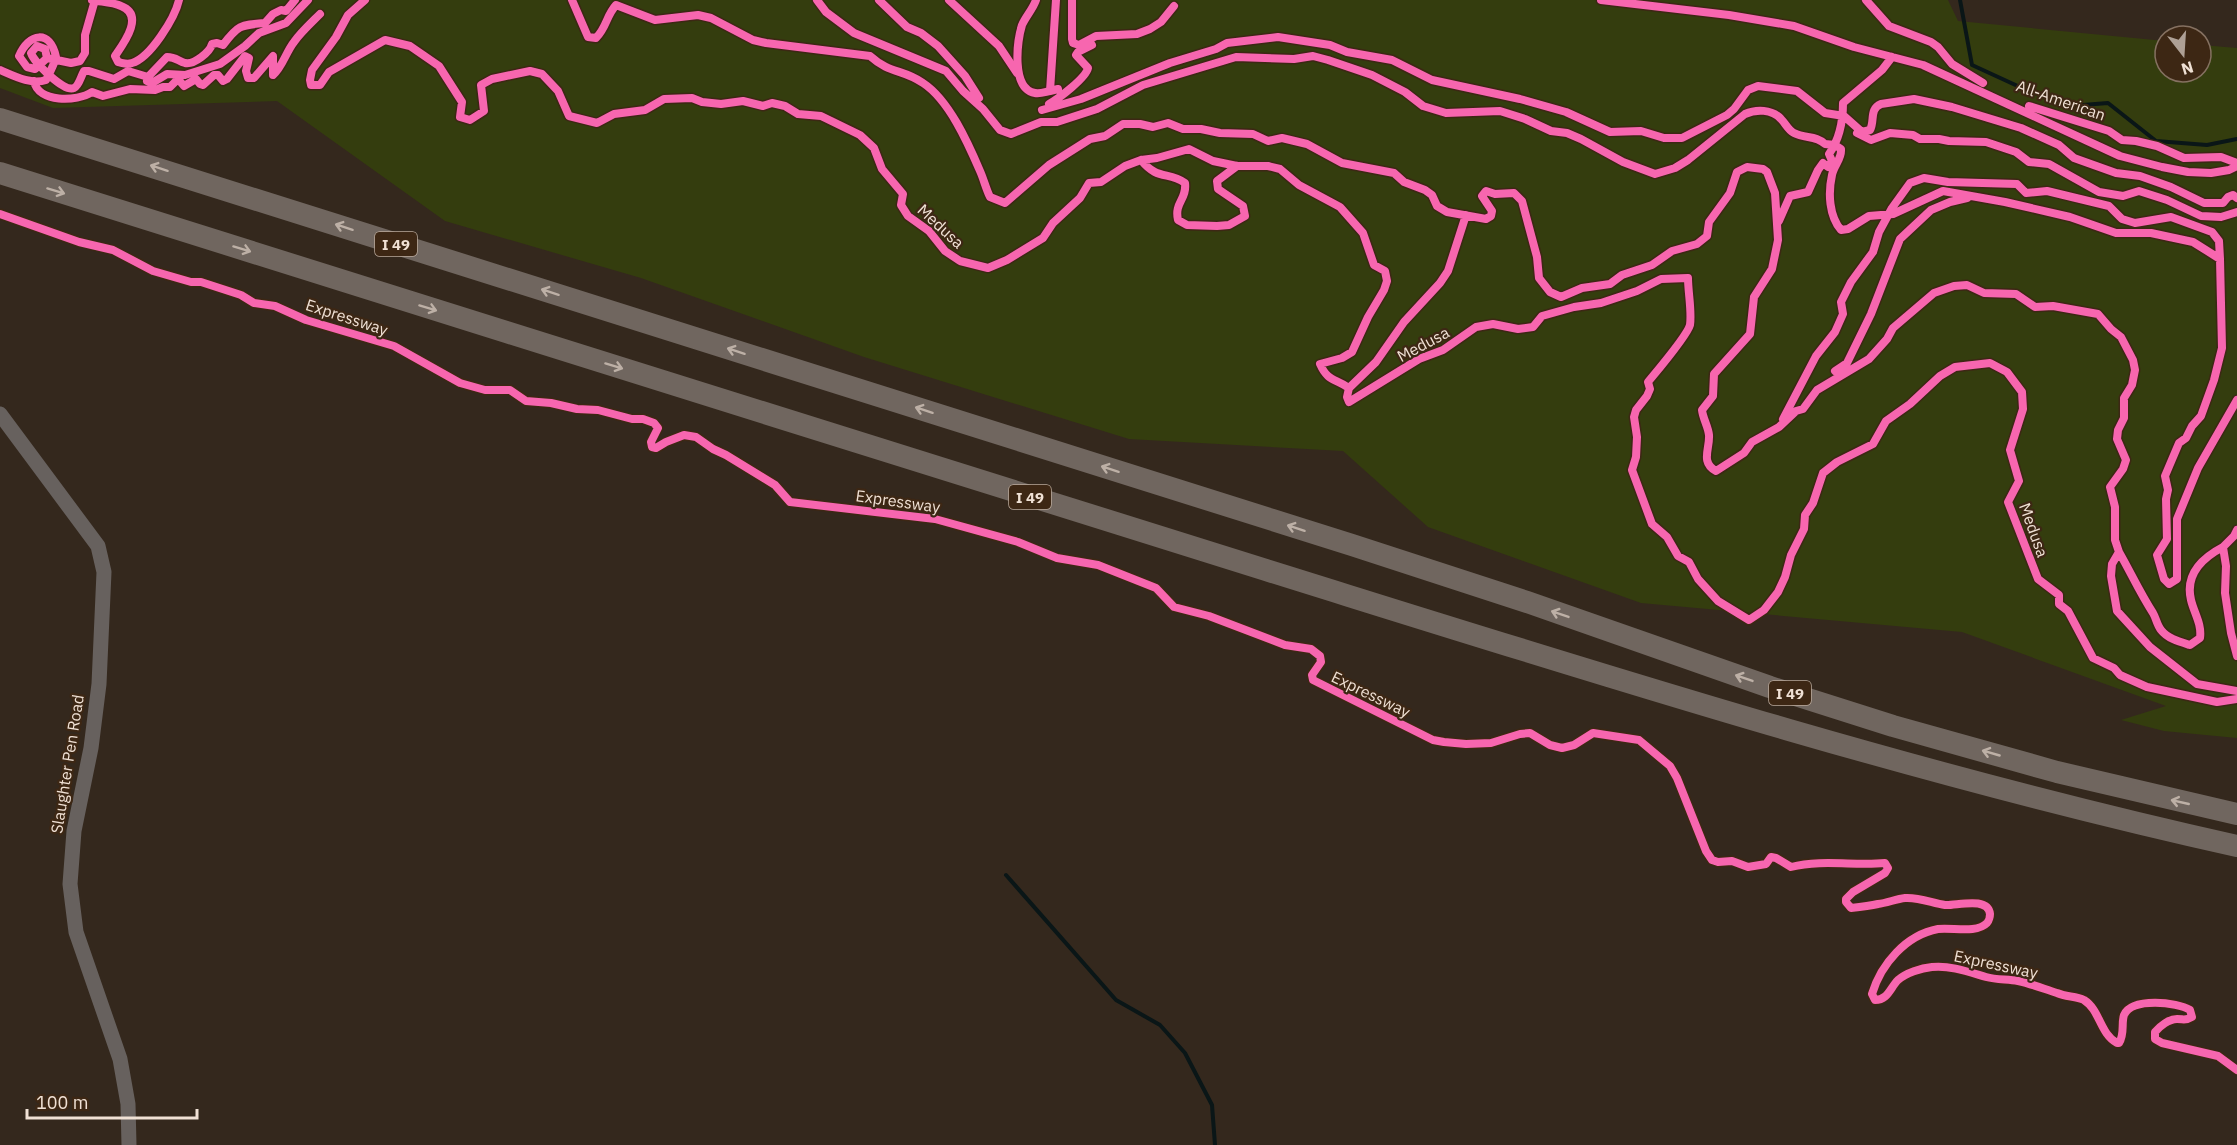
<svg xmlns="http://www.w3.org/2000/svg" width="2237" height="1145" font-family="'IBM Plex Sans',sans-serif">
	<style>
		.green { fill: #343d0e }
		.lines { fill: none; stroke-linecap: round; stroke-linejoin: round }
		.stream { stroke: #0a1617; stroke-width: 4 }
		.minor { stroke: #67615e; stroke-width: 15 }
		.highway { stroke: #70665f; stroke-width: 22 }
		.cycleway-casing { stroke: #3d2714; stroke-width: 11 }
		.cycleway { stroke: #f766af; stroke-width: 8 }
		.oneway { stroke: #bdb0a6 }
		.labels { text-anchor: middle; dominant-baseline: central; stroke-width: 4.5; stroke-linejoin: round; paint-order: stroke }
		.shield { fill: #3d2714; stroke: #baa99b; stroke-width: 1.5 }
		.shield-label { font-size: 15px; font-weight: bold; fill: #f0e1d5 }
		.street-label { font-size: 16px; fill: #f0e1d5; stroke: #3d2714 }
	</style>
	<rect width="100%" height="100%" fill="#34281d"/>
	<path class="green" d="M0 0H1948L1958 21 2165 41V72H2201V45L2237 48V738L2164 731 2121 720 2166 706 1962 632 1641 603 1428 527 1343 451 1129 439 864 357 641 278 445 221 277 101 53 108 0 88Z"/>
	<g class="lines">
		<path class="stream" d="M1960 0 1972 65 2022 88 2070 106 2108 103 2156 141 2207 145 2237 139
			M1006 875 1116 1000 1160 1025 1185 1053 1212 1105 1215 1145"/>
		<path class="minor" d="M0 414 98 546 104 572 99 684 91 748 74 831 70 884 76 932 120 1059 128 1104 129 1145"/>
		<path class="highway" d="M0 119 1352 545 1527 602 1770 687 1893 726 2057 772 2237 814
			M0 173C422 305 844 439 1266 570 1587 670 1908 773 2237 846"/>
		<defs>
			<path id="cycleway" d="M92 0C101 2 112 2 121 6 145 15 124 43 115 56L118 62C123 63 127 65 132 63 150 58 175 18 179 0
				M365 0 348 15 336 37 312 70 310 80 311 85H320L329 72 385 40 410 46 439 66 462 102 460 117 470 120 484 111 481 85 492 79 530 71 542 74 558 91 569 116 597 123 614 114 645 110 664 99 692 98 702 102 721 104 743 101 763 106 772 103 785 106 798 114 821 116 860 135 874 148 882 169 903 194 901 205 908 216 929 231 945 251 960 261 988 268 1007 260 1043 238 1053 223 1080 198 1089 183 1101 182 1125 166 1141 160 1157 158 1189 149 1213 161 1237 166H1268L1280 169 1299 185 1340 207 1363 233 1374 265 1385 271 1387 281 1384 290 1368 317 1352 352 1342 358 1320 364C1328 382 1335 378 1349 388L1347 397 1349 402 1419 359 1443 350 1476 327 1493 324 1518 329 1533 327 1542 316 1574 307 1601 303 1637 291 1661 279 1688 278C1688 292 1692 311 1690 325 1687 336 1657 371 1648 382L1650 389 1647 396 1636 410 1634 417 1637 437 1636 457 1632 470 1652 524 1667 537 1678 556 1689 562 1698 579 1718 601 1749 620 1764 610 1778 592 1785 577 1791 555 1804 529 1805 515 1813 503 1823 473 1837 462 1873 444 1886 421 1910 404 1940 376 1955 367 1990 363 2007 372 2022 392 2023 409 2010 450 2019 481 2008 502 2038 579 2059 595V604L2068 611 2093 658 2114 668 2120 675 2147 687 2217 702 2237 699
				M572 0 588 37 596 38C607 27 606 16 616 5L655 20 698 15 711 18 753 40 766 43 870 56C890 74 903 69 923 83 949 100 968 143 980 171 984 180 986 189 990 197L1005 203 1049 165 1090 139 1105 136 1123 124H1140L1153 127 1168 123 1183 129H1201L1220 133 1253 134 1268 141 1282 138 1307 144 1342 163 1394 173 1404 182 1425 190 1432 195 1437 206 1447 212 1486 219 1491 216 1492 211 1482 196 1486 191 1495 194 1514 193 1522 201 1537 257 1539 278 1550 292 1561 297 1582 288 1610 284 1622 275 1652 265 1672 251 1697 244 1707 236 1709 222 1730 193 1737 172 1747 167 1763 169 1767 172 1775 193 1778 240 1772 269 1754 297 1750 334 1714 374 1713 396 1702 410C1703 419 1708 426 1709 435 1710 449 1700 462 1716 471L1744 453 1752 442 1779 427 1796 411 1803 409 1817 390 1869 359 1887 339 1893 328 1934 293 1954 286 1967 285 1984 293 2016 294 2035 307 2053 306 2098 314 2111 329 2121 337 2133 360 2135 370 2132 385 2124 398V418L2118 430 2117 439 2126 460 2123 469 2110 487 2115 507V540L2119 552 2112 564 2111 576 2117 611 2150 647 2197 684 2237 691
				M817 0 826 12 854 33 946 71 963 91 983 109 1000 130 1011 134 1041 122H1057L1097 109 1143 85 1236 57 1294 59 1313 56 1328 60 1372 75 1405 92 1423 106 1446 113 1500 111 1525 119 1551 131 1567 133 1581 139 1623 162 1655 174 1675 168 1688 160 1745 114C1756 109 1772 109 1781 119 1786 124 1788 130 1794 133 1805 139 1816 135 1825 144L1835 145 1841 149C1842 159 1834 165 1832 175 1828 193 1829 216 1841 230L1848 229 1869 216 1893 214 1943 191 2005 202 2070 217 2116 233H2151L2193 242 2220 259 2222 348 2214 380 2201 416 2192 426 2186 438 2179 443 2165 476 2168 490 2166 499 2167 539 2157 555 2164 579 2169 584 2177 579V519L2198 468 2237 400
				M879 0 907 27 921 33 938 46 965 76 979 98
				M949 0 999 46 1017 73
				M1036 0C1033 9 1026 16 1022 25 1017 41 1011 89 1035 93 1040 94 1045 92 1050 91
				M1056 0 1050 91 1058 89
				M1072 0V39L1073 43 1079 45 1096 36 1137 34 1150 29 1161 22 1174 6
				M1601 0 1729 15 1794 26 1854 47 1923 65 2120 156 2162 167 2188 172 2211 173 2229 170 2237 166
				M1866 0 1889 26 1931 42 1938 47 1952 64 1983 83
				M47 58 71 63 80 61 85 53V35L95 0
				M0 70C14 76 31 85 46 80 50 72 54 65 56 57 50 29 29 33 19 56L27 67 35 69 47 58 45 49 37 46 31 53C34 62 64 93 74 88 79 86 81 76 84 71H89L114 79 128 71 148 77 167 57C176 57 178 61 185 63 194 65 210 52 212 44L217 43 223 45C238 25 240 25 265 23L273 14 281 10 286 11 295 0
				M34 81C38 103 77 102 92 92L103 96 130 89 155 90 163 87H170L178 79 184 86 196 79 200 84 203 85 214 75H218L223 81 227 79 245 56 249 58 246 71 248 78H254L273 56V75C282 68 286 52 294 42 300 33 312 22 320 14
				M147 81 152 83 167 74 185 75 220 64 245 46 259 33 286 23 308 0
				M1049 104C1058 99 1086 78 1088 68L1076 55 1078 52 1092 45
				M2029 106 2109 131 2122 140 2136 141 2157 146 2184 158 2221 157 2237 163
				M1042 110 1081 99 1170 63 1216 49 1227 43 1278 37 1330 45 1347 52 1392 60 1432 80 1520 99 1566 112 1610 132 1641 131 1664 138H1682L1727 115 1734 109 1748 90 1758 86 1797 91 1825 113 1844 116 1862 132 1870 130C1875 121 1869 109 1881 104L1914 99 1952 107 2021 128 2059 145 2074 158 2116 173 2140 176 2171 187 2204 203H2223L2228 197 2233 195 2237 198
				M1857 133 1871 140 1890 133 1913 135 1920 139H1939L1949 141 1986 142 2016 152 2029 162 2049 164 2099 192 2123 196 2139 191 2167 200 2201 216 2221 217 2237 212
				M1141 160C1158 181 1168 171 1185 183 1187 200 1174 202 1178 220L1187 225 1217 226 1229 225 1245 216 1243 206 1218 189 1217 181 1237 166
				M0 214 79 242 113 250 153 271 191 282H201L241 295 254 303 275 306 306 320 394 346 460 383 485 390H510L526 401 551 403 577 409 598 410 632 419H643L654 423 658 428 651 442 652 447 656 448 666 442 684 435 696 437 713 449 726 455 775 485 790 502 935 519 1018 542 1057 558 1098 565 1156 588 1174 607 1209 616 1285 645 1311 649 1320 656 1321 662 1312 675 1313 680 1433 740 1444 742 1466 744 1491 743 1520 734 1530 733 1550 745 1562 748 1574 745 1593 733 1639 740 1670 766 1677 778 1706 851 1712 860 1718 862 1732 861 1748 867 1766 864 1771 857 1776 858 1791 867C1822 859 1854 866 1885 863L1888 868 1885 873 1853 892 1846 899V902L1851 908C1860 907 1869 906 1878 904 1887 903 1896 899 1905 898 1919 897 1932 903 1945 905 1956 906 1988 896 1990 914 1990 916 1989 921 1987 923 1976 934 1952 927 1938 929 1906 935 1881 964 1872 994L1875 1000C1888 1000 1890 988 1898 980 1906 973 1921 968 1932 967 1950 965 1969 972 1986 977 1997 980 2008 979 2018 981 2032 984 2044 989 2057 993 2066 997 2076 996 2084 1000 2100 1010 2100 1034 2117 1043H2119C2125 1034 2121 1024 2124 1015 2132 997 2177 1002 2190 1010L2192 1017C2186 1021 2184 1019 2177 1019 2169 1019 2160 1026 2155 1032V1039L2162 1043 2218 1056 2237 1070
				M1779 221 1790 196 1808 192 1818 170 1823 163 1828 167 1832 161 1829 154C1839 140 1843 120 1843 103L1882 70 1892 57
				M1835 371 1847 363 1871 314 1900 239 1931 210 1950 202 1967 198
				M1349 388 1376 362 1404 322 1440 283 1448 271 1466 215
				M1783 419 1816 356 1835 332 1843 314 1841 302 1851 282 1873 252 1879 232 1892 208 1910 183 1924 178 1948 182 2017 184 2026 193 2047 191 2109 206 2122 219 2135 223 2171 217 2212 232 2219 241 2220 259
				M2237 530 2234 536 2223 547 2226 566 2225 593 2231 633 2237 656
				M2119 552C2131 573 2140 593 2153 613 2156 618 2157 625 2161 630 2168 639 2180 642 2190 645L2200 638C2202 624 2194 613 2191 600 2185 575 2202 558 2223 547"/>
		</defs>
		<use href="#cycleway" class="cycleway-casing"/>
		<use href="#cycleway" class="cycleway"/>
	</g>
	<defs><path id="oneway-shaft" d="M-6 0H5M1.5-3L5.5 0L1.5 3" fill="none" stroke-width="1.6" stroke-linecap="round" stroke-linejoin="round" transform="scale(1.5)"/></defs>
	<g class="oneway">
		<use href="#oneway-shaft" transform="translate(159 168) rotate(-162)"/>
		<use href="#oneway-shaft" transform="translate(56 191) rotate(17)"/>
		<use href="#oneway-shaft" transform="translate(344 227) rotate(-162)"/>
		<use href="#oneway-shaft" transform="translate(242 249) rotate(17)"/>
		<use href="#oneway-shaft" transform="translate(550 292) rotate(-162)"/>
		<use href="#oneway-shaft" transform="translate(428 308) rotate(17)"/>
		<use href="#oneway-shaft" transform="translate(736 351) rotate(-162)"/>
		<use href="#oneway-shaft" transform="translate(614 366) rotate(17)"/>
		<use href="#oneway-shaft" transform="translate(924 410) rotate(-162)"/>
		<use href="#oneway-shaft" transform="translate(1110 469) rotate(-162)"/>
		<use href="#oneway-shaft" transform="translate(1296 528) rotate(-162)"/>
		<use href="#oneway-shaft" transform="translate(1560 614) rotate(-161)"/>
		<use href="#oneway-shaft" transform="translate(1744 678) rotate(-161)"/>
		<use href="#oneway-shaft" transform="translate(1991 753) rotate(-164)"/>
		<use href="#oneway-shaft" transform="translate(2180 802) rotate(-167)"/>
	</g>
	<g class="labels">
		<g class="shield">
			<rect x="375" y="232" width="42" height="24" rx="4.5"/>
			<rect x="1009" y="485" width="42" height="24" rx="4.5"/>
			<rect x="1769" y="681" width="42" height="24" rx="4.5"/>
		</g>
		<g class="shield-label">
			<text x="396" y="244">I 49</text>
			<text x="1030" y="497">I 49</text>
			<text x="1790" y="693">I 49</text>
		</g>
		<g class="street-label">
			<text transform="translate(2061 100) rotate(19)">All-American</text>
			<text transform="translate(941 226) rotate(43)">Medusa</text>
			<text transform="translate(347 317) rotate(18)">Expressway</text>
			<text transform="translate(1423 344) rotate(-28)">Medusa</text>
			<text transform="translate(898 501) rotate(8)">Expressway</text>
			<text transform="translate(2034 530) rotate(70)">Medusa</text>
			<text transform="translate(1371 694) rotate(26)">Expressway</text>
			<text transform="translate(67 764) rotate(-81)">Slaughter Pen Road</text>
			<text transform="translate(1996 964) rotate(12)">Expressway</text>
		</g>
	</g>
	<g transform="translate(2183 54) rotate(163)"><circle r="28" fill="#3d2714" stroke="#857161" stroke-width="1.5"/>
	<path d="M0-4.5L10 22L0 15L-10 22Z" fill="#aea095"/>
	<text y="-9" font-size="16" font-weight="bold" text-anchor="middle" fill="#f0e1d5">N</text>
	</g>
	<path d="M27 1109v9h170v-9" fill="none" stroke="#f0e1d5" stroke-width="3"/>
	<text x="36" y="1109" font-size="18" fill="#f0e1d5" stroke="#3d2714" stroke-width="4.5" paint-order="stroke">100 m</text>
</svg>
